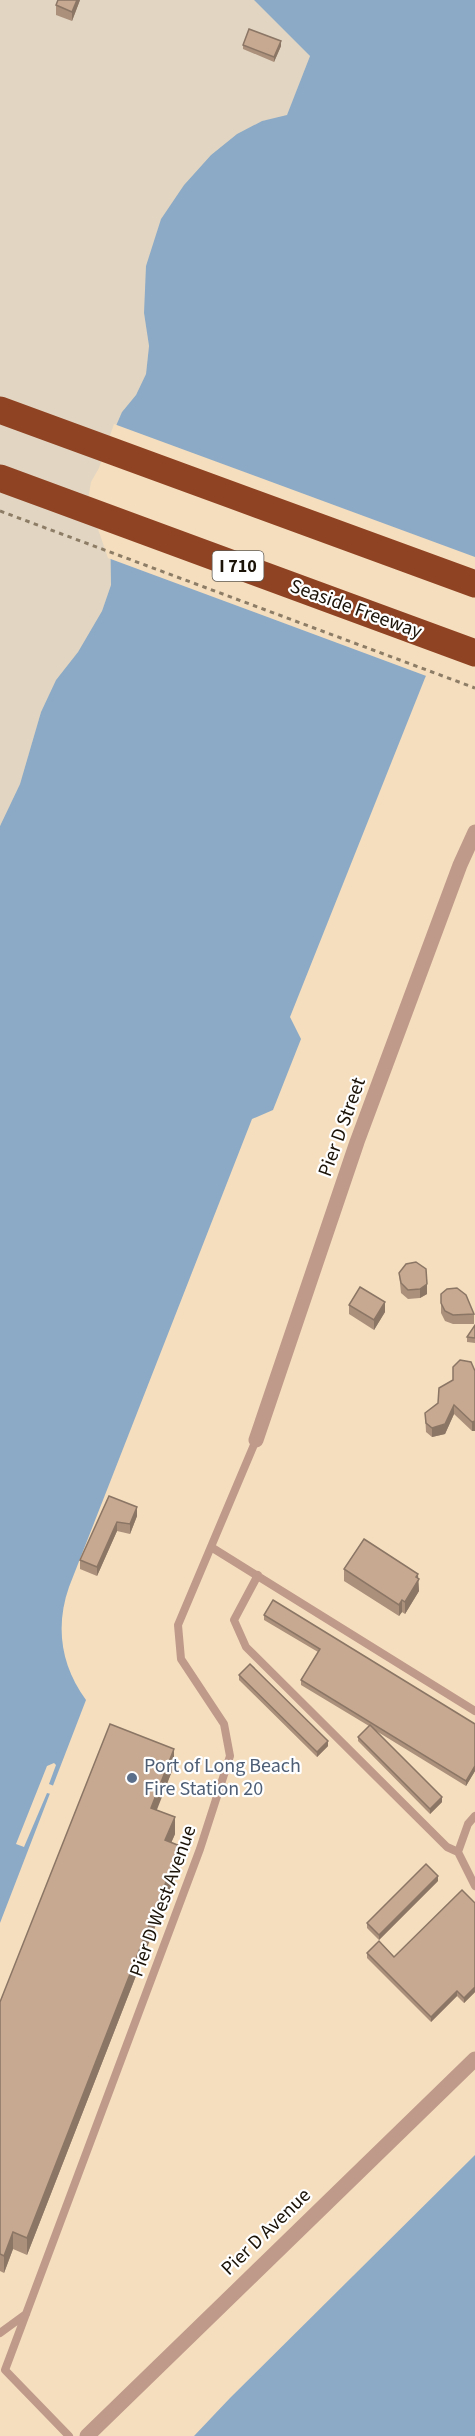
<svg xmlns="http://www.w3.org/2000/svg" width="475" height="2436" font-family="'Source Sans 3',sans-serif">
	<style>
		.industrial { fill: #e2d6c2 }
		.water { fill: #8caac6 }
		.pier { fill: #f5debe }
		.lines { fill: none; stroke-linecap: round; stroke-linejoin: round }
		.path { stroke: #8d7d67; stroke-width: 3; stroke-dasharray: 4.5 4.5; stroke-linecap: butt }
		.lane { stroke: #bf998a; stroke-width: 8 }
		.street { stroke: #bf998a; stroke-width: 15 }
		.highway { stroke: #8f4323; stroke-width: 27 }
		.wall { fill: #ab907c }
		.shaded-wall { fill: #8b7665 }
		.building { fill: #c7a890; stroke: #8b7665; stroke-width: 1.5 }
		.service-dot { fill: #5c6f8a; stroke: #fff; stroke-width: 2 }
		.labels { text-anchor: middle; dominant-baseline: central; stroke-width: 4.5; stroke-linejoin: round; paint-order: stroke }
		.shield { fill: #fff; stroke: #5f5a52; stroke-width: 1.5 }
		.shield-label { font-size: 18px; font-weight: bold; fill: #1b1308 }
		.street-label { font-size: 20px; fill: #1b1308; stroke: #fff }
		.service-label { font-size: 20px; fill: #4e5e75; stroke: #fff; text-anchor: start }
	</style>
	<rect width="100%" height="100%" fill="#f5debe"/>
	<path class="industrial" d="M0 0H254L310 56 287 116 262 121 237 134 211 155 184 185 161 219 144 313 149 346 146 374 136 395 122 412 111 585 102 611 78 652 56 680 41 712 20 784 0 826Z"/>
	<path class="water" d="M254 0H475V624L431 665 425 678 290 1017 301 1039 273 1110 252 1119 69 1587C55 1627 61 1666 86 1700L0 1923V826L20 784 41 712 56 680 78 652 102 611 111 585 109 442 122 412 136 395 146 374 149 346 144 313 146 266 161 219 184 185 211 155 237 134 262 121 287 115 310 56Z
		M475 2155V2436H194L230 2398Z"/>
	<path class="pier" d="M114 424 475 557V627L443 653 429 677 108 558 88 500 91 482 99 468Z
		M54 1763 56 1765 49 1784 54 1786 51 1794 47 1793 24 1847 16 1844 47 1766Z"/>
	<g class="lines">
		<path class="path" d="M0 511 475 688"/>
		<path class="lane" d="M211 1547 475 1711
			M258 1575 234 1620 246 1647 447 1847 458 1852
			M475 1816 468 1824 458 1852 475 1886
			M0 2333 26 2314
			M69 2436 5 2370 200 1849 230 1756 224 1724 181 1659 178 1625 256 1440"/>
		<path class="street" d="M256 1440 357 1142 460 865 475 832
			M87 2436 475 2059"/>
		<path class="highway" d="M0 410 475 584
			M0 478 475 653"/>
	</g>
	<path class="wall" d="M80 0 72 21 56 15V5Z
		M243 45 281 46 274 62 243 49Z
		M399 1273 427 1294 420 1298 408 1299 401 1293Z
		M441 1294 474 1314V1324H453L445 1321 441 1313Z
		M349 1305 385 1312 374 1330 349 1314Z
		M475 1325V1343L467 1342V1337Z
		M475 1371 472 1431 454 1414 445 1434 432 1437 426 1432 425 1413 438 1403Z
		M109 1496 137 1516 130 1534 117 1531 97 1576 80 1569V1560Z
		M344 1569 418 1579 419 1591 405 1614 402 1612 399 1616 344 1581Z
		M264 1615 475 1724V1771L466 1786 373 1729 442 1802 430 1814 358 1741V1737L369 1726 301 1685V1680L318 1652 264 1620Z
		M239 1675 328 1746 317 1757 239 1680Z
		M174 1766 156 1810 175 1834 171 1843 180 1863 27 2255 13 2249 4 2273 0 2271V2002Z
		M438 1881 379 1940 367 1928V1923Z
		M475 1903V1992L464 2003 457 1996 431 2022 367 1958V1953L394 1957Z"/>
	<path class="shaded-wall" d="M77 0H80L72 21V12Z
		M281 41V46L274 62V57Z
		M427 1284V1294L420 1298V1289Z
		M385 1302V1312L374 1330V1320Z
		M454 1405V1414L445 1434 432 1437V1428Z
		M475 1421V1431H472V1422Z
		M137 1507V1516L130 1534V1524Z
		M117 1522V1531L97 1576V1567Z
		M418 1574 419 1591 405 1614V1602Z
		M402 1600V1612L399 1616V1605Z
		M328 1741V1746L317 1757V1752Z
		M174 1749V1766L151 1825V1808Z
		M475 1766V1771L466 1786V1781Z
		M442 1797V1802L430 1814V1809Z
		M175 1817V1834L165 1857V1840Z
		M180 1846V1863L27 2255V2238Z
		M438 1876V1881L379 1940V1935Z
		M475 1987V1992L464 2003V1998Z
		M457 1991V1996L431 2022V2017Z
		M13 2232V2249L4 2273V2256Z"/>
	<path class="building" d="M58 0H77L72 12 56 5Z
		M249 29 281 41 274 57 243 45Z
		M416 1262 426 1269 427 1284 420 1289 408 1290 401 1283 399 1273 406 1264Z
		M360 1287 385 1302 374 1320 349 1305Z
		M457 1288 466 1295 474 1314 453 1315 445 1311 441 1303V1294L447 1289Z
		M475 1325V1338L467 1337Z
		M460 1360 471 1362 475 1371V1421L472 1422 454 1405 445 1424 432 1428 426 1423 425 1413 438 1403 439 1388 453 1380V1367Z
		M109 1496 137 1507 130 1524 117 1522 97 1567 80 1560Z
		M364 1539 418 1574 416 1577 419 1579 405 1602 402 1600 399 1605 344 1569Z
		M273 1600 475 1724V1766L466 1781 301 1680 320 1649 264 1615Z
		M250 1664 328 1741 317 1752 239 1675Z
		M110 1724 174 1749 151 1808 175 1817 165 1840 180 1846 27 2238 13 2232 4 2256 0 2254V2002Z
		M370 1725 442 1797 430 1809 358 1737Z
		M426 1864 438 1876 379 1935 367 1923Z
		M462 1890 475 1903V1987L464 1998 457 1991 431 2017 367 1953 379 1941 394 1957Z"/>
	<circle class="service-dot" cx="132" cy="1778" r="6"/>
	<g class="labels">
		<rect class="shield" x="212.5" y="551" width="51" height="30" rx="4.5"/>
		<g class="shield-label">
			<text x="238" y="566">I 710</text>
		</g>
		<g class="street-label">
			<text transform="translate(356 609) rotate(20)">Seaside Freeway</text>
			<text transform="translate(342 1127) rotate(-70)">Pier D Street</text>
			<text transform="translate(163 1901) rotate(-70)">Pier D West Avenue</text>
			<text transform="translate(266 2232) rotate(-44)">Pier D Avenue</text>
		</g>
		<g class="service-label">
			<text x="144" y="1766">Port of Long Beach<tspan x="144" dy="23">Fire Station 20</tspan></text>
		</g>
	</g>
</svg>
